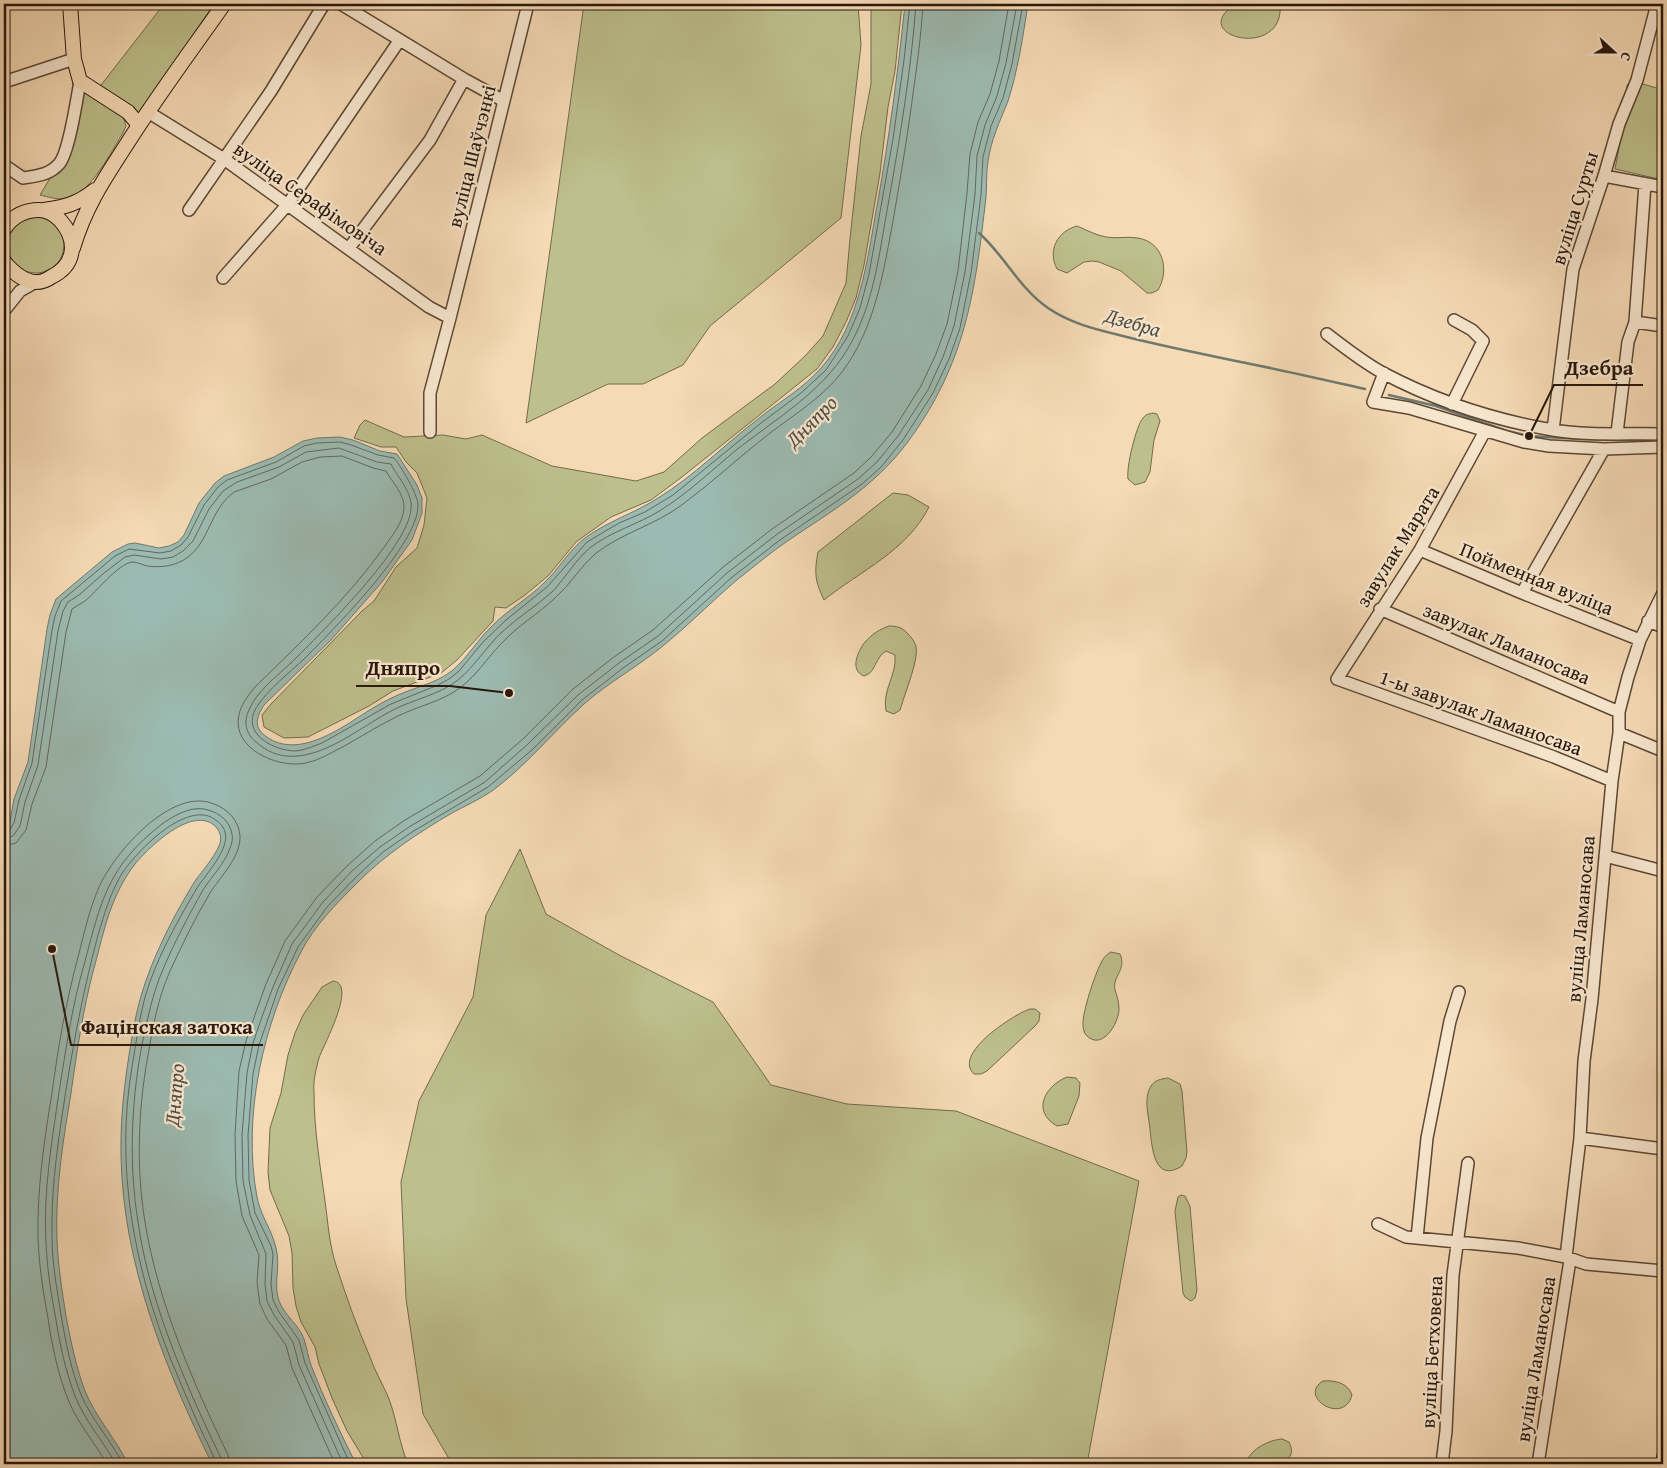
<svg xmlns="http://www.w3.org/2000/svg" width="1667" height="1468" font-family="'Gentium Book Plus',serif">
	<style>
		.green { fill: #bdbf8c; stroke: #736b4c }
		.water { fill: #9cbab1; stroke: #6e796f }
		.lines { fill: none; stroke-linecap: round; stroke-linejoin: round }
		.shore { stroke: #62685e; stroke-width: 1 }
		.stream { stroke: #6e796f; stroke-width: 2.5 }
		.minor-casing { stroke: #5c4836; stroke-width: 14 }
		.major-casing { stroke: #29170c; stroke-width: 16 }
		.minor { stroke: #f8e7cf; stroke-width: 11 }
		.major { stroke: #f5dab5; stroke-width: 14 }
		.labels { text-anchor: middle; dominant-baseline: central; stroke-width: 4.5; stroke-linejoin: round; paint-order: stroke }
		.street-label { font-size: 20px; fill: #29170c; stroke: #f8e7cf }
		.water-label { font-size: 21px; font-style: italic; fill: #515046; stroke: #f8e7cf }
		.leader { fill: none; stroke: #29170c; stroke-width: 2 }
		.callout-dot { fill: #29170c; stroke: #f8e7cf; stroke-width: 2 }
		.callout-label { font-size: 21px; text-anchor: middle; font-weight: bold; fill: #29170c; stroke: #f8e7cf; stroke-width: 4.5; stroke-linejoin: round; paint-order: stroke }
	</style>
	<rect width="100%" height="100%" fill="#f5dab5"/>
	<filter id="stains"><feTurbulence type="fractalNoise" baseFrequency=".004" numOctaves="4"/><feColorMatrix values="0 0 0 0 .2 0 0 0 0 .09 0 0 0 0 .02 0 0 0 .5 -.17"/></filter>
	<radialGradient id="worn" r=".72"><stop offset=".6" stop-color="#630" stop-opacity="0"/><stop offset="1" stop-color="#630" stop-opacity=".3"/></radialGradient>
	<path class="green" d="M164 4H214L139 114 98 89Z
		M584 4H858L861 45 841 218 710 326 683 365 643 384H608L526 423Z
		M871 4H902L895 71 888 107 880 173 864 265 856 298 846 322 833 347 817 369 682 477 651 500 611 517 576 542 548 576 525 595 506 608 495 607 493 621 457 660 441 673 393 691 369 706 308 737 284 738 264 727 262 715 271 704 362 611 374 601 396 567 417 548 424 525 427 498 417 473 406 462 396 447H381L354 438 360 425 365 420 404 437 443 435 466 439 482 435 552 466 636 481 664 472 702 438 775 384 805 356 823 336 846 283 850 239 861 136 871 84Z
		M1236 4H1280C1285 55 1205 41 1224 14 1227 10 1232 7 1236 4Z
		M1633 81 1663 90V180L1615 169 1625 117 1627 85Z
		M83 92 91 94 123 116 126 126 123 133C111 152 91 193 67 199 59 200 48 197 40 195L56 168Z
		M8 245a28 28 0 1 1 56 0a28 28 0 1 1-56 0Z
		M1077 226C1087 230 1095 235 1106 237 1117 239 1127 236 1138 238 1163 242 1170 270 1158 290L1152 293H1147L1121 271 1099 262 1092 261 1084 262 1067 273 1057 269C1047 250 1058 231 1077 226Z
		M1153 413 1157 414 1160 421 1154 440 1150 472 1145 482 1135 485 1128 479C1126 468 1136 426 1143 418 1146 414 1149 414 1153 413Z
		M893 493 908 495 929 507C907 551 860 571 824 600 815 581 814 573 818 552Z
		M889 626C896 626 902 627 907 633 911 636 914 641 916 646 919 659 906 690 902 704L900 710 894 714 886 711C882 689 897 676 895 655L886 651C875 657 876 673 864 676 849 670 858 651 865 642 872 634 880 629 889 626Z
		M520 849 546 914 619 955 713 1002 771 1085 847 1104 956 1111 1139 1181 1087 1464H452L423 1414 406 1299 401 1182 419 1101 473 997 486 915Z
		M1111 952 1120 954C1127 970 1112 976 1115 990 1117 996 1119 1002 1119 1009 1119 1023 1102 1052 1086 1035 1084 1033 1083 1028 1083 1025 1082 1013 1095 974 1101 963 1103 958 1106 955 1111 952Z
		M333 981C358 983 323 1046 319 1058 316 1069 313 1080 314 1092 314 1129 320 1165 325 1201 328 1222 329 1244 336 1265 346 1296 357 1327 370 1357 375 1372 383 1384 389 1399 397 1420 399 1443 408 1464H367L347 1431 332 1398 319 1364 315 1347 301 1322 296 1306 293 1288 292 1253 289 1236 270 1190 268 1172 270 1128 281 1093 288 1055 295 1033 303 1015 322 987Z
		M1030 1009H1035L1040 1013 1039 1021 1035 1026 987 1071 981 1074H974C952 1054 1014 1014 1030 1009Z
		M1067 1077 1076 1078 1080 1083 1079 1096 1068 1124 1057 1126C1031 1111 1045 1086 1067 1077Z
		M1168 1078 1180 1084 1182 1091 1187 1152 1186 1158 1182 1166C1154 1184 1152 1147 1150 1129 1149 1117 1143 1098 1151 1086 1155 1080 1161 1079 1168 1078Z
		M1181 1195 1185 1196 1190 1206 1197 1290 1195 1298 1191 1301 1185 1297 1183 1293 1175 1211 1178 1197Z
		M1323 1381C1335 1380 1348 1383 1352 1395 1344 1426 1297 1397 1323 1381Z
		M1282 1439 1289 1442C1302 1468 1261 1464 1246 1464 1249 1450 1268 1440 1282 1439Z"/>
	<path class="water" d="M905 4H1028C1023 36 1018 70 1008 101 1000 121 991 140 988 161 986 173 987 185 986 197 975 293 966 363 907 443 873 488 833 510 789 540 771 552 755 566 738 579 713 600 690 624 664 645 639 666 609 682 584 704 553 732 526 766 492 791 480 799 465 806 452 813 418 833 386 854 358 882 337 903 314 926 301 952 263 1023 242 1117 257 1197 261 1217 272 1230 276 1248 281 1266 273 1284 279 1301 285 1316 299 1325 304 1339 307 1348 308 1357 311 1365 324 1399 340 1432 356 1464H212C165 1368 123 1264 121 1156 120 1109 127 1062 136 1016 146 969 170 922 195 881 203 870 213 859 219 846 222 839 221 833 216 827 194 804 150 846 135 864 128 873 122 883 117 894 106 917 101 943 94 968 83 1009 77 1051 71 1093 63 1141 55 1191 57 1240 58 1265 62 1291 66 1316 71 1342 76 1367 85 1391 96 1418 116 1439 128 1464H4V830L10 821 14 799 28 762 47 629 50 615 56 599 112 552 128 544 135 543 159 548 169 546 178 542 184 535 199 503 215 483 224 476 274 457 303 441 317 438 340 437 353 440 380 451 397 454 417 485 422 498V513L412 540 382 582 331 640 264 705C258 715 253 725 263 734 295 762 340 729 368 711 381 703 394 696 408 691 424 685 439 681 453 670 468 657 478 639 493 625 509 609 529 598 544 583 559 569 569 550 585 538 608 521 635 513 658 498 694 476 724 445 758 419 779 402 804 388 822 367 860 323 867 261 877 206 889 139 898 72 905 4Z"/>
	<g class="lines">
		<path class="shore" d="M4 832 9 831 14 823 19 800 32 763 52 630 55 616 61 601 115 556 129 549 160 553 171 551 181 545 188 537 204 505 218 487 227 480 276 462 304 446 317 443 340 442 351 445 378 455 394 458C401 466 418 495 418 505 419 544 332 631 304 659 288 674 268 689 256 708 241 734 274 751 296 751 305 750 314 746 322 743L391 704 438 685 449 679 459 671 483 642 506 620 547 587 587 542 619 523 645 512 673 495 761 423 801 393 826 370 848 336 860 308 869 274 893 139 904 60 910 4
			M4 839 13 836 20 826 25 802 38 765 58 631 63 611 68 602 79 595 104 573 125 557 134 555 161 559 173 557 183 551 193 541 209 509 223 491 237 482 279 467 306 452 339 448 377 462 391 464C398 478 413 493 411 509 408 548 321 633 292 662 277 676 257 691 249 710 243 722 246 734 256 742 299 781 354 730 393 710 414 699 439 695 458 680 475 666 486 647 502 632 518 617 537 606 553 591 566 577 576 559 591 547 612 531 639 524 661 510 688 493 711 471 735 451 774 420 821 393 847 350 874 306 879 254 888 205 900 138 911 71 916 4
			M4 846 16 843 26 830 32 804 46 767 66 632 72 609C76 606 81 604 85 601 96 592 118 564 132 562 137 562 143 565 147 566 162 568 176 566 188 557 209 542 210 510 234 492L271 479 302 462 320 457 342 456 373 468 386 471C392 482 405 495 404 508 403 523 393 534 385 546 348 598 301 642 256 686 249 694 243 702 240 711 229 744 268 764 295 764 307 764 318 760 329 754 352 743 373 728 396 717 417 706 442 702 461 687 477 675 487 658 501 644 517 626 538 614 555 598 570 585 580 567 595 554 621 533 656 525 683 504 713 482 740 456 770 433 795 414 823 397 842 372 875 328 883 274 893 221 899 186 905 151 910 116 915 78 921 41 923 4
			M107 1464C95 1443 79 1425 69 1402 58 1375 52 1346 48 1318 43 1291 39 1265 38 1238 37 1190 44 1141 52 1093 58 1047 66 1002 78 957 84 934 89 910 99 887 114 853 172 786 214 804 228 809 239 821 240 836 241 857 220 877 210 893 195 918 182 945 170 971 158 998 153 1026 148 1055 138 1110 136 1168 145 1222 158 1303 193 1382 228 1455L230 1464
			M116 1464C103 1441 85 1421 75 1396 66 1372 60 1346 56 1320 51 1294 47 1268 46 1242 43 1192 52 1141 59 1092 66 1049 72 1006 84 965 101 901 107 867 162 824 175 815 192 805 208 810 220 813 230 822 232 834 233 839 232 843 230 848 225 863 212 876 203 890 189 915 175 941 164 967 152 994 147 1021 141 1050 131 1106 129 1165 138 1222 149 1301 186 1386 221 1458L222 1464
			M123 1464C111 1441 93 1421 82 1397 71 1371 66 1343 61 1315 57 1289 52 1263 52 1237 51 1197 56 1156 62 1116 71 1055 82 995 98 935 104 915 110 894 121 875 135 853 182 804 211 817 218 821 223 825 225 832 230 849 206 874 197 888 177 922 156 959 145 997 139 1019 136 1044 132 1067 115 1168 134 1266 171 1360 181 1384 191 1408 202 1432 207 1443 213 1453 216 1464
			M335 1464 292 1368 286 1345 267 1319 260 1304 257 1283 259 1255 242 1216 236 1181 235 1134 239 1071 246 1041 256 1012 266 984 285 941 317 897 347 866 375 841 405 820 480 776 523 739 573 689 614 657 653 630 722 568 772 529 854 473 871 457 892 432 921 386 936 354 947 324 958 271 967 193 970 154 978 122 990 94 999 61 1009 4
			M343 1464 299 1365 293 1342 274 1315 267 1301 265 1284 266 1254 250 1215 243 1181 242 1135 247 1073 253 1043 263 1014 273 987 292 944 323 902 352 871 380 847 409 827 485 782 528 744 578 695 619 663 658 636 727 573 776 535 858 479 877 462 898 436 928 390 943 357 954 326 965 272 975 194 977 156 985 125 997 96 1006 63 1017 4
			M350 1464 305 1363 299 1340 279 1312 273 1300 271 1284 273 1254 271 1246 255 1213 249 1180 248 1135 253 1074 259 1045 269 1016 278 989 298 947 327 907 357 876 383 852 412 832 488 787 533 749 582 700 623 668 662 641 731 578 780 540 862 484 881 467 903 440 933 393 949 359 960 328 971 273 981 195 983 157 991 126 1003 98 1012 64 1023 4"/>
		<path class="stream" d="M979 233C1005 256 1019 288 1048 308 1070 323 1094 329 1119 335 1161 346 1203 354 1246 363 1286 371 1325 380 1365 389
			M1389 395 1436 406 1507 431 1529 436 1581 439 1663 441"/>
		<defs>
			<path id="minor" d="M341 4 464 79 504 101
				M4 82 74 59
				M148 112 224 159 429 307 450 318
				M4 165 23 178C37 176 49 175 59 164 69 153 77 98 80 81
				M1604 176 1663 187
				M189 210 271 91 324 4
				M349 248 430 140 464 79
				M223 278 288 204 399 41
				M4 311 20 291 36 282
				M1635 322 1663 326
				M1327 334C1345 348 1363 362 1383 373 1436 401 1494 420 1553 430 1589 436 1627 433 1663 434
				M1384 373 1373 402 1409 408 1524 442 1549 446 1604 449 1663 447
				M1452 404 1483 341 1472 330 1454 320
				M1553 430 1573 269 1604 176 1619 124 1637 80 1657 4
				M1485 431 1420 550 1337 679 1554 757 1612 781
				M430 432V393L450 318 528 4
				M1617 433 1628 342 1635 322 1645 184
				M1420 550 1522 593 1640 640
				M1522 593 1604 449
				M1380 609 1619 712
				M1648 621 1663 627
				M1619 733 1663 751
				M1605 856 1663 871
				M1580 1138 1663 1149
				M1378 1224 1406 1237 1518 1248 1566 1257 1586 1264 1663 1271
				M1417 1238 1427 1138 1450 1021 1459 992
				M1566 1257 1580 1138 1584 1061 1592 999 1612 781 1619 733V712L1628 677 1640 640 1663 593
				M1442 1464 1446 1431 1453 1275 1468 1163
				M1538 1464 1570 1260
				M1662 1464 1663 1457"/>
			<path id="major" d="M70 4 74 59 80 81 128 112 139 125
				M44 210C66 207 77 204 95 190
				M4 229C12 217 23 210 39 210 47 210 54 214 60 220 78 240 76 265 51 277 47 280 41 282 36 282 23 282 12 271 4 262
				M73 248C86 204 107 175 132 136 161 91 193 48 224 4"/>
		</defs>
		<use href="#minor" class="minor-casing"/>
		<use href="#major" class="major-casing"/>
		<use href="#minor" class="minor"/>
		<use href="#major" class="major"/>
	</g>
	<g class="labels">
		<g class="street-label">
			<text transform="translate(471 156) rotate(-76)">вуліца Шаўчэнкі</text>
			<text transform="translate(311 198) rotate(35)">вуліца Серафімовіча</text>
			<text transform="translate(1574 208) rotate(-73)">вуліца Сурты</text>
			<text transform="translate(1397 546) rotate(-58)">завулак Марата</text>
			<text transform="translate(1537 578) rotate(22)">Пойменная вуліца</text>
			<text transform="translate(1507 643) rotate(23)">завулак Ламаносава</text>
			<text transform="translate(1481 712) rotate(20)">1-ы завулак Ламаносава</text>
			<text transform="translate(1580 919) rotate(-85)">вуліца Ламаносава</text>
			<text transform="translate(1431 1352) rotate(-87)">вуліца Бетховена</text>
			<text transform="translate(1535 1359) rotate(-81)">вуліца Ламаносава</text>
		</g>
		<g class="water-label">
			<text transform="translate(1133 322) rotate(16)">Дзебра</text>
			<text transform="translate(811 421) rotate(-45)">Дняпро</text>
			<text transform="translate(174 1095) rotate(-85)">Дняпро</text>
		</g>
	</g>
	<path class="leader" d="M1529 436L1554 385H1643M509 693L450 686H356M52 949L71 1045H263"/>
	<g class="callout-dot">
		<circle cx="1529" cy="436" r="5"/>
		<circle cx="509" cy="693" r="5"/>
		<circle cx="52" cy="949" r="5"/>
	</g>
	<g class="callout-label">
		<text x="1599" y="375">Дзебра</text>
		<text x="403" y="675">Дняпро</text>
		<text x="167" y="1034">Фацінская затока</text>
	</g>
	<rect width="1667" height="1468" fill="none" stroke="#f5dab5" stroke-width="20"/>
	<rect x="5" y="5" width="1657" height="1458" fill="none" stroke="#29170c" stroke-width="2.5"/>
	<rect x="10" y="10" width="1647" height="1448" fill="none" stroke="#29170c"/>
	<g transform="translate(1614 52) rotate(111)" stroke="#f8e7cf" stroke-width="4" paint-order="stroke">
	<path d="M0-4L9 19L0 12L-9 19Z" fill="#29170c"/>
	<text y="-8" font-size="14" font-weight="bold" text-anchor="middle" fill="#29170c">С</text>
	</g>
	<rect width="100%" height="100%" filter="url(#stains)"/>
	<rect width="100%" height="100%" fill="url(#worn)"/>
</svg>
